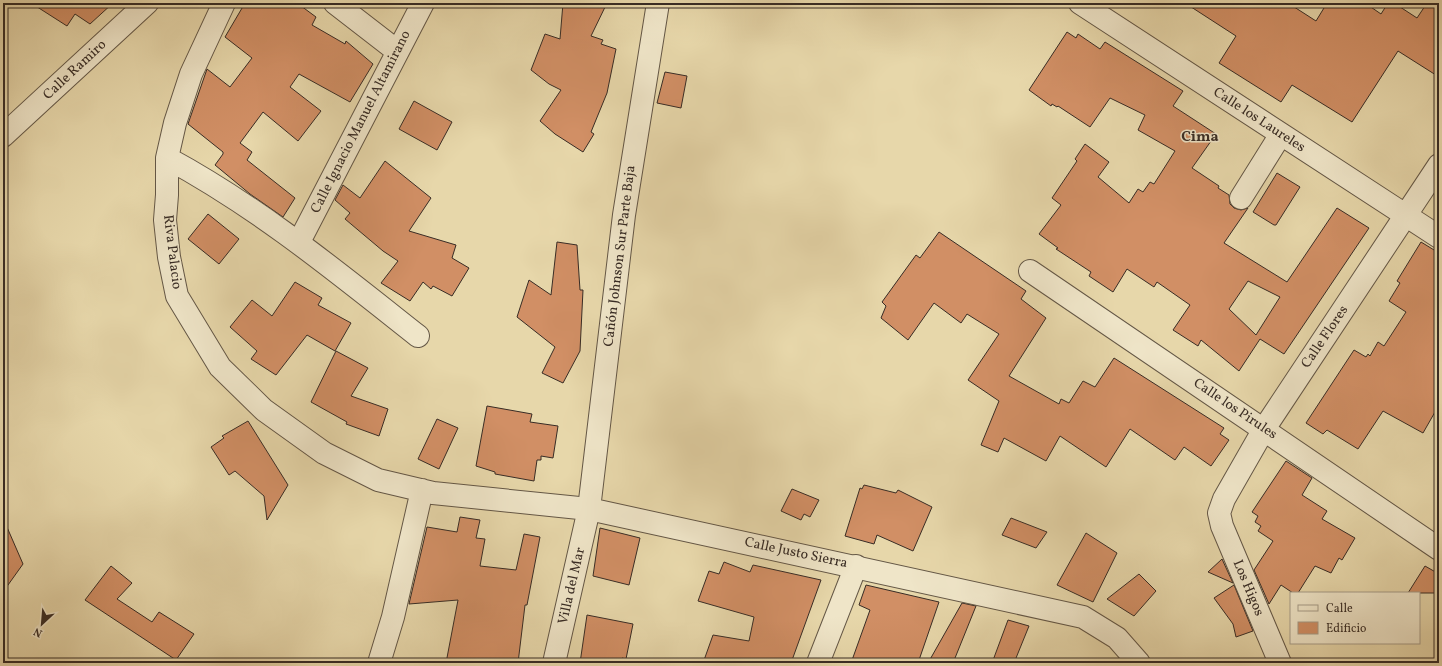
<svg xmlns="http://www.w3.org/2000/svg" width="1442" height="666" font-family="Vollkorn,serif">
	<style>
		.building { fill: #d18f65; stroke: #382c25; fill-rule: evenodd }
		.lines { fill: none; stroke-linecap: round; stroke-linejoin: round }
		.minor-casing { stroke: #645746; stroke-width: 24 }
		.tertiary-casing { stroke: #645746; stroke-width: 24 }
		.minor { stroke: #efe5c8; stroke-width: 22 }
		.tertiary { stroke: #efe5c8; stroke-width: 22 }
		.labels { text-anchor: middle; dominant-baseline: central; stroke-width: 3; stroke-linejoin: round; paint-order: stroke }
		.street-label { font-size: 14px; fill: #382c25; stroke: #efe5c8 }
		.neighbourhood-label { font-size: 15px; font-weight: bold; fill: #382c25; stroke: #efe5c8 }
	</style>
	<rect width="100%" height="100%" fill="#e7d7aa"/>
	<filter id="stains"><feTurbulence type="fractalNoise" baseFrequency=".005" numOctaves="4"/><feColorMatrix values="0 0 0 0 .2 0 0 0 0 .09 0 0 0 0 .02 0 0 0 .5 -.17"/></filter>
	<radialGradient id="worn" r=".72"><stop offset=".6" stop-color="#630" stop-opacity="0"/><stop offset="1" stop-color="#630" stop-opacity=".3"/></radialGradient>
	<path class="building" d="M31 3H113L90 24 75 14 67 26Z
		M245 3H297L316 17 312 25 345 44 346 41 373 64 350 102 299 74 290 87 321 111 298 141 263 112 240 143 252 152 247 160 295 198 283 217 250 194 215 165 223 154V152L188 124 207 69 230 87 252 58 225 37Z
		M563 3H607L591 36 603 40 601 44 616 49 607 93 591 132 594 134 583 152 555 134 540 121 561 90 549 84 531 70 545 34 560 39Z
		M1185 3H1288L1316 21 1327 3H1365L1381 14 1388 3H1394L1417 18 1427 3H1439V77L1398 51 1352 122 1292 85 1281 102 1219 63 1236 36Z
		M1067 32 1076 38 1078 34 1100 49 1105 42 1183 91 1173 106 1216 134 1192 168 1219 186 1218 188 1229 195 1230 204 1234 208 1241 210 1248 208 1224 243 1287 282 1337 208 1369 228 1284 354 1260 339 1239 371 1201 340 1198 346 1173 330 1190 305 1157 282 1154 287 1127 269 1113 292 1089 276 1091 272 1056 249 1058 248 1039 234 1061 205 1052 198 1077 161 1075 159 1085 144 1109 162 1098 177 1129 203 1138 189 1143 192 1150 182 1154 184 1175 151 1138 130 1145 115 1110 98 1090 127 1058 106 1057 107 1052 104 1051 106 1029 90ZM1248 281 1280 297 1256 335 1229 309Z
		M665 72 687 76 681 108 657 103Z
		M414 101 452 122 437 150 399 129Z
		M385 161 431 198 409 231 456 245 452 258 469 268 452 296 433 286 431 289 423 282 410 301 381 283 398 261 383 251 345 219 350 213 335 200 343 185 360 198Z
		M1277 173 1300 187 1276 225H1274L1253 212Z
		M208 214 239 239 219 264 188 239Z
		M939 232 1026 291 1021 299 1046 318 1009 376 1059 404 1061 399 1069 403 1083 381 1095 387 1114 358 1224 428 1220 434 1229 440 1211 466 1184 447 1175 460 1130 429 1106 467 1060 436 1046 461 1004 438 998 452 981 445 999 401 968 380 999 334 967 314 961 323 934 303 908 340 881 318 886 306 882 302 916 255 920 258Z
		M557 242 577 245 580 290H583L580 351 563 383 542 373 555 347 517 317 529 280 551 295Z
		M1421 242 1439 253V405L1423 433 1383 411 1358 449 1327 430 1323 434 1306 423 1354 350 1366 357 1368 354 1370 356 1378 342 1384 346 1406 312 1389 301 1400 283 1397 281Z
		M295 282 322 298 318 305 351 323 335 351 307 335 276 375 251 359 257 351 230 327 252 300 272 316Z
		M336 351 368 368 351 396 388 409 379 436 346 424 347 422 311 402Z
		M487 406 532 414 530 422 558 426 553 458 541 456V460H537L534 481 495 474V472L476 466Z
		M437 419 458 428 439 469 418 459Z
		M248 421 288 485 267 520 264 496 235 471 229 475 211 447 224 438 222 436Z
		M1286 461 1312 478 1302 495 1327 511 1322 519 1355 538 1342 560 1339 558 1331 573 1315 566 1298 593H1293L1281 585 1269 604 1254 570 1273 541 1258 531 1261 526 1255 522 1258 516 1252 512Z
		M864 485 896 493 898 490 932 507 913 551 877 535 874 544 845 536 860 488 862 489Z
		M792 489 819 500 810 517 804 514 801 520 781 511Z
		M460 517 480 520 476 538 485 539 480 566 516 570 524 534 540 537 527 605H525L518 663H446L458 600 409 604 427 527 457 532Z
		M3 518 23 564 3 592Z
		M1011 518 1047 532 1036 548 1002 535Z
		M600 528 640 538 629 585 593 576Z
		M1086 533 1117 553 1093 602 1057 585Z
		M1222 559 1233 583 1208 572Z
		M724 562 750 572 753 565 821 580 791 663H703L713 635 749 641 754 617 698 601 709 571 719 574Z
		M111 566 132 583 117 599 152 622 159 612 194 634 176 660 85 600Z
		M1425 566 1439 574V593H1408Z
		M1139 574 1156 591 1134 616 1107 599Z
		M866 585 939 602 918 663H851L870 610 859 605Z
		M1234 585 1253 631 1236 637 1233 624 1214 598Z
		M962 603 976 606 953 663H928Z
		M587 615 633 624 626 659 622 658 621 663H580Z
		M1008 620 1029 626 1014 663H992Z"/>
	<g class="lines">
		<defs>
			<path id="minor" d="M335 3 397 51
				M1080 3 1439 237
				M3 136 147 3
				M167 158 175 123 191 74 224 3
				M1241 198 1281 134
				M299 242 423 3
				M1030 271 1439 549
				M418 336C337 272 258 207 167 158V195L165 220 169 257 177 296 220 367 264 410 324 453 378 480 433 493 589 509 554 663
				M379 663 393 617 422 490
				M818 663 856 566
				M1280 663 1222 526 1219 513 1224 499 1264 429 1439 165"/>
			<path id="tertiary" d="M658 3 624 215 589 509 1083 617 1117 638 1139 663"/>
		</defs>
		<use href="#minor" class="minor-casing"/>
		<use href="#tertiary" class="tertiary-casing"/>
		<use href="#minor" class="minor"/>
		<use href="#tertiary" class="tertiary"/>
	</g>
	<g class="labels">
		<g class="street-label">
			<text transform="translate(75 70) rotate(-43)">Calle Ramiro</text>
			<text transform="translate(1259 120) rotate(33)">Calle los Laureles</text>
			<text transform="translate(361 122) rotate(-63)">Calle Ignacio Manuel Altamirano</text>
			<text transform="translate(172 252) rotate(83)">Riva Palacio</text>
			<text transform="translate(620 256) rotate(-83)">Cañón Johnson Sur Parte Baja</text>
			<text transform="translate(1325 337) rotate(-56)">Calle Flores</text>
			<text transform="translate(1235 409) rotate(34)">Calle los Pirules</text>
			<text transform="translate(796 553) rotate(12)">Calle Justo Sierra</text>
			<text transform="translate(572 586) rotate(-77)">Villa del Mar</text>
			<text transform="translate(1248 588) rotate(67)">Los Higos</text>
		</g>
		<g class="neighbourhood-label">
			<text x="1200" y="137">Cima</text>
		</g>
	</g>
	<rect width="1442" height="666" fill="none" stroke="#e7d7aa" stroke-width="16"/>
	<rect x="4" y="4" width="1434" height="658" fill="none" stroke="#382c25" stroke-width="2"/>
	<rect x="8" y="8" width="1426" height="650" fill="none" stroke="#382c25"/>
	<rect x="1290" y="592" width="130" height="52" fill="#efe5c8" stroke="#a69b87"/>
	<rect x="1298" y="605" width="20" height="6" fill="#efe5c8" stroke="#a69b87"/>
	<text x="1326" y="612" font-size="12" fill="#382c25">Calle</text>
	<rect x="1298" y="622" width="20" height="12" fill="#d18f65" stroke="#a69b87"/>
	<text x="1326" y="632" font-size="12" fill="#382c25">Edificio</text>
	<g transform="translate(42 624) rotate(206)" stroke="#efe5c8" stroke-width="3" paint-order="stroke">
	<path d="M0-3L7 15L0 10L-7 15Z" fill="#382c25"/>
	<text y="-6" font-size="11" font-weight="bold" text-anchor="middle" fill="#382c25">N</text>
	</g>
	<rect width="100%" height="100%" filter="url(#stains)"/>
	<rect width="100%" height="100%" fill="url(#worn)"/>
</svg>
